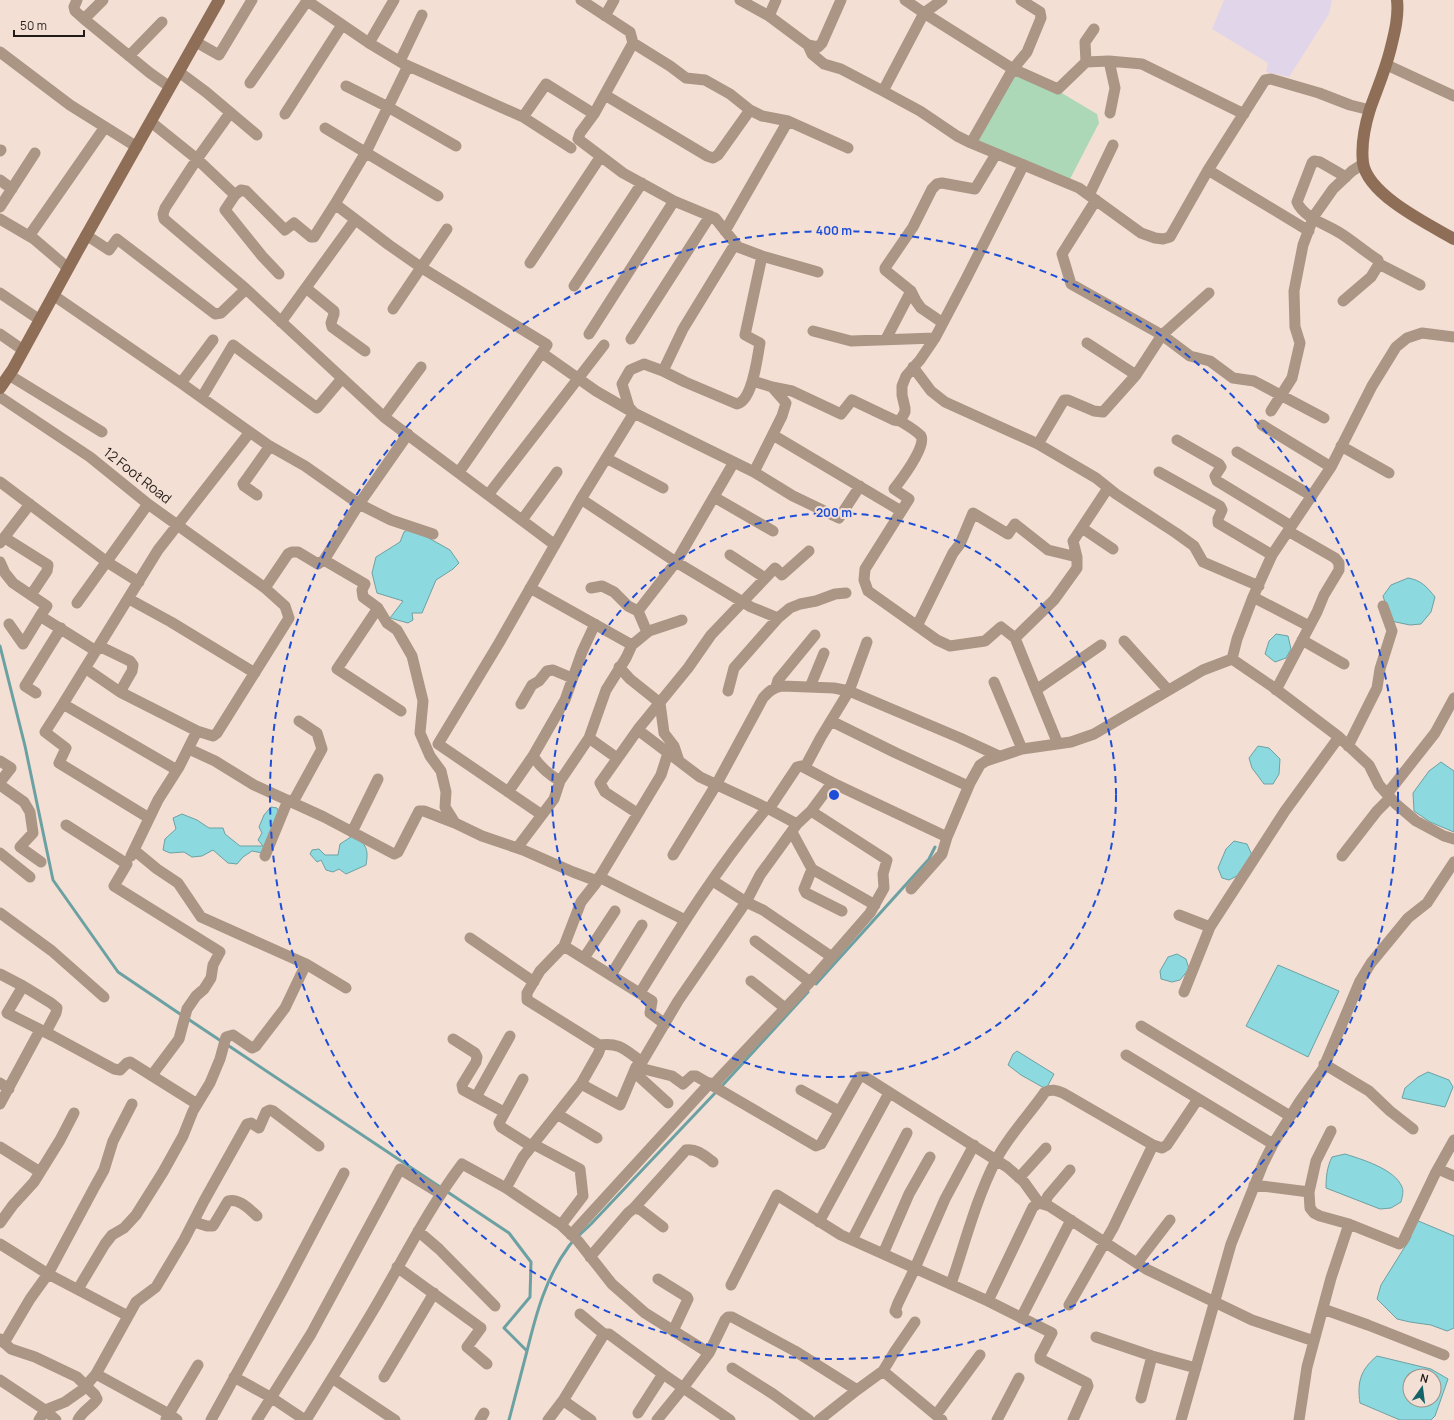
<svg xmlns="http://www.w3.org/2000/svg" width="1454" height="1420" font-family="Manrope,sans-serif">
	<style>
		.industrial { fill: #e1d5e9 }
		.green { fill: #add8b7 }
		.water { fill: #8cdadf; stroke: #6ca1a3; fill-rule: evenodd }
		.lines { fill: none; stroke-linecap: round; stroke-linejoin: round }
		.stream { stroke: #6ca1a3; stroke-width: 3 }
		.street { stroke: #ab9585; stroke-width: 11 }
		.secondary { stroke: #8e6e57; stroke-width: 12 }
		.ring { fill: none; stroke: #1d4ed8; stroke-width: 2; stroke-dasharray: 7 5 }
		.labels { text-anchor: middle; dominant-baseline: central; stroke-width: 4; stroke-linejoin: round; paint-order: stroke }
		.street-label { font-size: 14px; fill: #221b17; stroke: #f4dfd4 }
		.centre { fill: #1d4ed8; stroke: #f4dfd4; stroke-width: 2 }
		.ring-label { font-size: 12px; text-anchor: middle; font-weight: bold; fill: #1d4ed8; stroke: #f4dfd4; stroke-width: 4; stroke-linejoin: round; paint-order: stroke }
	</style>
	<rect width="100%" height="100%" fill="#f4dfd4"/>
	<path class="industrial" d="M1224 0H1332L1329 14 1289 77 1266 72 1268 63 1212 29Z"/>
	<path class="green" d="M1015 74 1060 92 1097 114 1099 123 1069 181 974 142Z"/>
	<path class="water" d="M411 528 450 550 459 563 453 569 436 580 422 613H412L413 620 408 623 390 618 403 601 377 593 372 573 376 557 400 542 404 532Z
		M1408 578C1421 580 1427 587 1435 597L1431 612 1421 624 1410 625 1391 621 1383 596 1391 585Z
		M1276 634 1288 636 1291 649 1286 658 1275 662 1265 654 1269 641Z
		M1258 746 1269 748 1280 759 1279 774 1273 784H1264L1252 768 1249 758Z
		M1441 762 1454 771V832L1430 822 1414 811 1413 793 1429 771Z
		M271 807 277 808 283 821 268 854 252 851 243 857 237 864 228 863 213 850 202 856 192 857 184 852 170 853 163 850 165 839 176 829 173 818 182 814 197 820 209 828H223L225 834 240 846H263L258 840 262 833 259 827 264 815Z
		M354 835C366 845 369 848 366 865L346 874 339 869 333 872 326 870 321 860 317 862 310 854 312 850 319 849 325 855H338L340 844Z
		M1234 841 1247 844 1252 855 1239 875 1229 880 1222 878 1218 868 1226 849Z
		M1177 954 1186 959 1189 969 1180 980 1172 982 1161 979 1160 971 1168 957Z
		M1278 965 1339 991 1308 1057 1246 1026Z
		M1017 1051 1054 1074 1046 1089 1021 1075 1008 1065 1013 1054Z
		M1428 1072 1449 1080 1453 1087 1445 1107 1402 1098 1405 1088 1418 1077Z
		M1345 1154C1361 1159 1395 1169 1402 1187 1404 1191 1402 1198 1401 1202L1391 1208 1380 1209 1326 1188C1326 1177 1327 1167 1332 1157Z
		M1416 1220 1454 1236V1328L1447 1331 1431 1325 1410 1322 1397 1319 1377 1299 1381 1285 1411 1237 1408 1231Z
		M1377 1356 1431 1369 1448 1379 1435 1416 1431 1420H1400L1360 1403C1357 1383 1360 1370 1377 1356ZM1410 1376H1434V1400H1410Z"/>
	<g class="lines">
		<path class="stream" d="M0 646 25 746 53 880 118 972 183 1016
			M816 984 929 859 935 847
			M188 1019 221 1041
			M226 1044 509 1233 531 1262 530 1297 504 1328 527 1351 509 1420
			M721 1087 808 992
			M527 1351C536 1314 546 1277 569 1246 575 1238 584 1231 591 1224L717 1091"/>
		<path class="street" d="M77 0 74 7 75 11 84 19 150 73 170 87
			M306 0 369 43 404 64 523 117 546 84 594 114
			M581 0 630 32 633 43 594 114 580 133 578 139 623 173 674 201 715 218 738 247 762 256 818 272
			M740 0 769 16 808 45 818 47 822 43 841 0
			M905 0 924 13 1013 69 1058 89 1086 62 1109 61 1142 64 1244 114
			M605 16 614 0
			M769 16 776 0
			M84 19 103 0
			M196 42 219 55 252 0
			M369 43 394 0
			M633 43 670 66 686 78 705 80 730 94 750 110 762 116 788 121 848 148
			M808 45 812 54 824 64 841 69 883 91 920 111 957 136 971 143 1079 188 1141 233 1155 238 1163 239 1170 237 1208 170 1265 80 1271 79 1319 93 1350 105 1370 110
			M0 52 70 105 137 147
			M129 56 162 22
			M400 61 422 15
			M1109 61 1115 88 1110 113
			M1086 62 1085 42 1094 29
			M1387 65 1454 96
			M408 66 366 152 335 204 389 245 422 268 546 344 547 345 459 472
			M179 72 206 92 257 135
			M250 83 307 1
			M346 86 388 107 456 146
			M883 91 924 13 942 0
			M605 95 707 156 713 158 718 155 750 110
			M230 113 197 159 165 208 163 214 164 219 246 289 384 417 555 545
			M285 114 342 25
			M523 117 571 148
			M151 122 197 159 235 195 241 190 246 191 285 230 294 223 311 237H314L335 204
			M325 128 438 196
			M971 143 1013 69 1027 52 1041 18 1040 12 1021 0
			M0 151 1 150
			M1023 166 966 279 935 338 920 360 906 376 902 386V395L905 408V412L900 421C905 424 917 431 921 436 927 446 901 480 894 489L909 499 865 569 864 580 868 591 937 640 950 646 985 641 1001 627 1015 638 1054 600 1077 568V557L1073 541 1108 488
			M1208 170 1309 231
			M0 180 12 189
			M235 195 225 210 262 256 279 274
			M1089 195 1113 145
			M1096 200 1062 254 1071 284 1162 335 1190 356 1210 361 1233 378 1254 381 1324 418
			M0 207 35 153
			M0 219 34 239 68 268
			M725 231 788 121
			M86 235 109 250 117 239 215 314 221 313 246 289
			M29 236 105 127
			M530 263 601 156
			M1379 264 1420 285
			M574 286 642 183
			M306 288 334 311V314L331 323 332 327 365 351
			M0 293 40 320
			M1209 293 1162 335 1136 375 1103 412 1094 411 1068 400H1064L1038 444 1096 478 1116 494 1176 533 1194 546 1203 562 1259 586
			M53 295 181 383 268 445 305 466 359 504 391 520 433 534
			M1343 301 1371 277 1379 264 1378 260C1365 252 1353 241 1340 233 1326 224 1304 218 1297 202L1312 163 1314 161 1320 162 1346 177
			M393 309 447 229
			M281 322 355 220
			M943 323 921 308 916 301 911 291 885 270V268L913 227 932 189 937 184 942 183 975 189 996 154
			M813 331 851 341 935 338
			M0 334 23 350
			M589 334 674 201
			M631 339 710 216
			M886 339 911 291
			M1087 343 1136 375
			M542 353 596 391 634 413 754 472 793 496 839 518 860 486
			M913 367 931 391 945 402 1038 444
			M663 371 683 329 735 244
			M9 375 102 432
			M753 381 772 387 792 391 841 414 852 400 894 420 900 421
			M181 383 213 340
			M0 397 90 457 148 504 265 588 285 606 289 618 217 733 213 736 197 731 120 692 85 668
			M202 397 233 345 317 408 339 382 343 379
			M1271 411 1292 378 1300 343 1295 327 1294 291 1303 245 1314 216 1333 189 1352 171 1363 164
			M384 417 421 367
			M1262 425 1331 467
			M773 435 901 511
			M1177 440 1219 464 1221 467 1215 476 1217 481 1291 526
			M1341 446 1389 473
			M1237 452 1312 496
			M606 458 663 488
			M754 472 782 416 786 403 772 387
			M1159 472 1220 506 1222 510 1218 519V523L1272 555
			M0 482 107 562 139 582
			M257 495 244 486 243 484 270 446
			M488 495 604 345
			M714 497 773 531
			M581 499 676 562 751 607 778 618
			M522 520 557 472
			M1082 528 1113 549
			M5 538 48 565 47 571 31 595
			M0 543 30 504
			M730 555 765 578
			M324 560 365 584 362 590 363 597 378 608 337 669 401 711
			M0 562 5 573 13 583 47 606 40 616 96 651
			M265 588 288 554 292 552H298L318 564 324 560 359 504 408 434
			M530 588 632 645
			M591 588 602 586 614 592 628 606 638 611 647 632
			M1253 597 1309 626
			M129 599 171 622 255 673
			M77 603 148 504
			M378 608 387 623 397 630 412 656 423 701 420 733 430 756 441 771 446 792 445 807 455 823 482 836 523 850 573 872 597 881
			M638 611 676 562 734 462
			M9 624 23 644 40 616
			M917 626 953 553 960 544 973 513 1008 534 1015 524 1048 550 1077 557
			M1015 638 1036 690 1101 645
			M1302 640 1344 664
			M1124 641 1168 690
			M99 646 130 661 133 665 132 671 120 692
			M1232 659 1237 639 1253 597 1272 555 1331 467 1372 386 1396 347 1407 338 1422 333 1454 337
			M1232 659 1273 687 1339 737 1369 765 1379 785 1396 804 1416 821 1444 836 1454 839
			M619 667 630 679 660 703 664 733 674 746 679 761
			M994 682 1022 749
			M776 687 778 680 815 635
			M810 687 824 653
			M1036 690 1058 744
			M1276 690 1317 612 1324 595 1339 570V563L1335 558 1288 531
			M728 691 734 668 778 618 790 608 800 604 816 601 835 594 846 593
			M36 693 25 686 61 628
			M63 704 45 732 66 748 59 763 149 818
			M521 704 532 685 539 681 547 671 553 670 572 678
			M831 721 896 753 968 786
			M638 730 700 777 767 808 797 824 811 811 887 860 883 874 884 888 870 913 810 982 713 1085
			M589 738 617 758
			M1348 746 1377 688 1380 669 1392 631 1383 606
			M189 749 215 761 254 785 324 817 394 854 398 852 419 811H424L455 823
			M0 761 11 768 0 782
			M805 767 821 737 849 691 867 642
			M177 770 63 704 158 550 250 432
			M560 781C548 774 540 767 533 756L565 700 582 652 595 624
			M0 785 24 802 30 812 33 833 20 847 41 862
			M508 792 533 756
			M1387 794 1435 733 1454 698
			M293 802 322 749 317 733 299 721
			M769 809 797 767 801 766 837 785 947 837
			M811 811 832 783
			M637 813 605 792 600 783 639 728 688 668 711 635 775 568 782 575 809 551
			M542 815 438 744 499 643 581 499 634 413 629 407 622 384 630 370 644 364 663 371 685 382 737 404C753 400 757 358 760 343L745 335 762 256
			M66 825 127 864 114 886 220 952 213 965 211 978 204 989 196 996 187 1009 179 1039 152 1075
			M352 832 378 779
			M792 832 812 869 875 905
			M517 848 554 799 560 781 589 738 606 690 626 658 632 645 649 631 682 620
			M134 850 157 869 178 883 201 917 306 964 346 988
			M0 853 30 877
			M673 855 716 785 763 698C769 691 773 688 782 686L834 688 849 691 960 738 999 756
			M131 856 158 800 179 767 197 731
			M265 856 288 800
			M1342 856 1377 811 1390 798
			M812 869 804 889 806 893 842 911
			M599 877 685 920
			M713 881 746 902 763 910 832 957
			M911 889 942 854 947 837 970 783 980 765 986 761 1022 749 1071 742 1094 734 1203 670 1232 659
			M0 913 52 951 104 997
			M1179 915 1210 927
			M470 938 534 982
			M755 941 810 982
			M564 946 652 1001 650 1013 665 1024
			M584 958 615 911
			M0 974 23 986 7 1013 53 1036 114 1069 120 1070 127 1063 130 1062 197 1104
			M611 975 642 925
			M751 981 785 1008
			M23 986 51 1003 57 1008 56 1013 46 1032
			M1184 992 1210 927 1285 811 1339 737
			M640 993C679 929 719 865 767 808
			M1141 1026 1290 1116
			M453 1039 475 1053 477 1057 476 1062 462 1085 463 1090 504 1112
			M599 1045C620 1042 625 1050 642 1062
			M1126 1055 1273 1144
			M1324 1064 1369 1091 1390 1111 1413 1129
			M636 1067 672 1076 683 1084 692 1076H696L816 1146 821 1144 859 1077H865L1007 1167 1024 1182 1039 1203
			M634 1072 668 1103
			M523 1079 499 1123 501 1127 531 1146
			M0 1083 9 1089
			M581 1084 620 1105 636 1067 642 1062 678 1001 746 902 760 875 797 824
			M801 1090 839 1111
			M476 1097 510 1036
			M0 1104 40 1030
			M557 1114 597 1138
			M1331 1131 1316 1161 1309 1192 1310 1208 1314 1213 1320 1216 1349 1224 1399 1244 1403 1241 1435 1174 1454 1140
			M533 1144 580 1169 583 1196 561 1225 578 1241 612 1284 645 1313 709 1353 683 1388 657 1420
			M0 1147 40 1172
			M1438 1169 1454 1176
			M1019 1178 1046 1148
			M1254 1185 1309 1192
			M506 1188 561 1225
			M1044 1204 1048 1196 1070 1170
			M634 1208 686 1150C696 1148 705 1156 713 1162
			M194 1222 207 1226H213L228 1201C239 1198 249 1209 257 1216
			M819 1222 889 1093
			M0 1223 13 1205 34 1182 60 1140 74 1113
			M418 1231 439 1249 495 1306
			M571 1235 710 1083
			M852 1240 907 1133
			M0 1244 48 1274 128 1316
			M883 1254 909 1194 930 1157
			M590 1257 628 1213 634 1208 641 1210 663 1227
			M1137 1263 1170 1220
			M397 1267 481 1328 467 1347 487 1364
			M658 1279 687 1297 688 1299 673 1331
			M951 1284C965 1243 976 1199 996 1160 1009 1135 1029 1115 1045 1092 1052 1089 1056 1090 1063 1093L1153 1145 1162 1148 1167 1145 1198 1099
			M731 1285 777 1195 841 1235 988 1301 1052 1333 1040 1356V1359L1087 1383 1088 1386 1073 1420
			M78 1289 105 1244 112 1235 124 1228 136 1215 163 1172 183 1136 193 1111 210 1083 220 1059 226 1037 233 1035 252 1048 256 1046 285 1008 306 964
			M988 1301 1033 1207 1039 1203 1049 1206 1146 1269 1252 1320 1314 1341
			M1069 1305 1113 1228 1153 1145
			M1323 1309 1368 1325 1444 1355
			M897 1313 895 1311 898 1303 915 1268 945 1199 974 1145
			M580 1314 604 1334H609L663 1374
			M1021 1318 1071 1220
			M1096 1337 1152 1356 1196 1368
			M0 1339 11 1349 35 1357 77 1377 95 1395 97 1399C92 1407 82 1411 78 1420
			M4 1343 30 1299 48 1274 94 1188 104 1170 113 1141 132 1104
			M709 1353 725 1320 728 1317H732L795 1351 857 1390
			M732 1368 773 1394 809 1420
			M883 1371 942 1420
			M96 1374 169 1414 177 1420
			M234 1377 272 1398 305 1420
			M384 1377 434 1293
			M332 1378 395 1420
			M0 1380 45 1410 56 1420
			M1141 1398 1152 1356
			M638 1413 663 1374 730 1420
			M936 1415 980 1355
			M166 1419 198 1365
			M39 1420 45 1410 65 1402 82 1390 96 1374 136 1302 156 1287 184 1240 204 1201 247 1124 251 1123 259 1128 266 1112 270 1110 273 1111 319 1146
			M211 1420 283 1289 344 1173
			M257 1420 311 1334 400 1169 441 1194
			M306 1420C329 1383 352 1346 374 1309 403 1260 428 1209 462 1164L506 1188 523 1157 581 1084 598 1054 600 1049 599 1045 527 1000V993L540 971 564 946 581 902 596 883 661 775 668 753
			M480 1420 484 1413
			M548 1420 564 1399
			M591 1420 564 1401V1399L604 1334
			M819 1420 857 1390 883 1371 895 1351 915 1322
			M997 1420 1019 1378
			M1181 1420 1231 1244 1263 1164 1273 1144 1300 1101 1323 1069 1360 981 1371 963 1408 918 1427 903 1454 862
			M1299 1420 1307 1367 1331 1278 1349 1224"/>
		<path class="secondary" d="M1397 0C1399 17 1394 35 1390 51 1385 71 1377 89 1370 109 1365 125 1361 146 1363 163 1368 195 1428 224 1454 239
			M0 388 13 369 77 252 219 0"/>
	</g>
	<g class="ring">
		<circle cx="834" cy="795" r="282"/>
		<circle cx="834" cy="795" r="564"/>
	</g>
	<g class="labels">
		<g class="street-label">
			<text transform="translate(138 475) rotate(38)">12 Foot Road</text>
		</g>
	</g>
	<circle cx="834" cy="795" r="6" class="centre"/>
	<g class="ring-label">
		<text x="834" y="235">400 m</text>
		<text x="834" y="517">200 m</text>
	</g>
	<g transform="translate(1422 1388) rotate(14)"><circle r="19" fill="#f4dfd4" stroke="#a09188"/>
	<path d="M0-3L7 15L0 10L-7 15Z" fill="#136368"/>
	<text y="-6" font-size="11" font-weight="bold" text-anchor="middle" fill="#221b17">N</text>
	</g>
	<path d="M14 30v6h70v-6" fill="none" stroke="#221b17" stroke-width="2"/>
	<text x="20" y="30" font-size="12" fill="#221b17" stroke="#f4dfd4" stroke-width="3" paint-order="stroke">50 m</text>
</svg>
